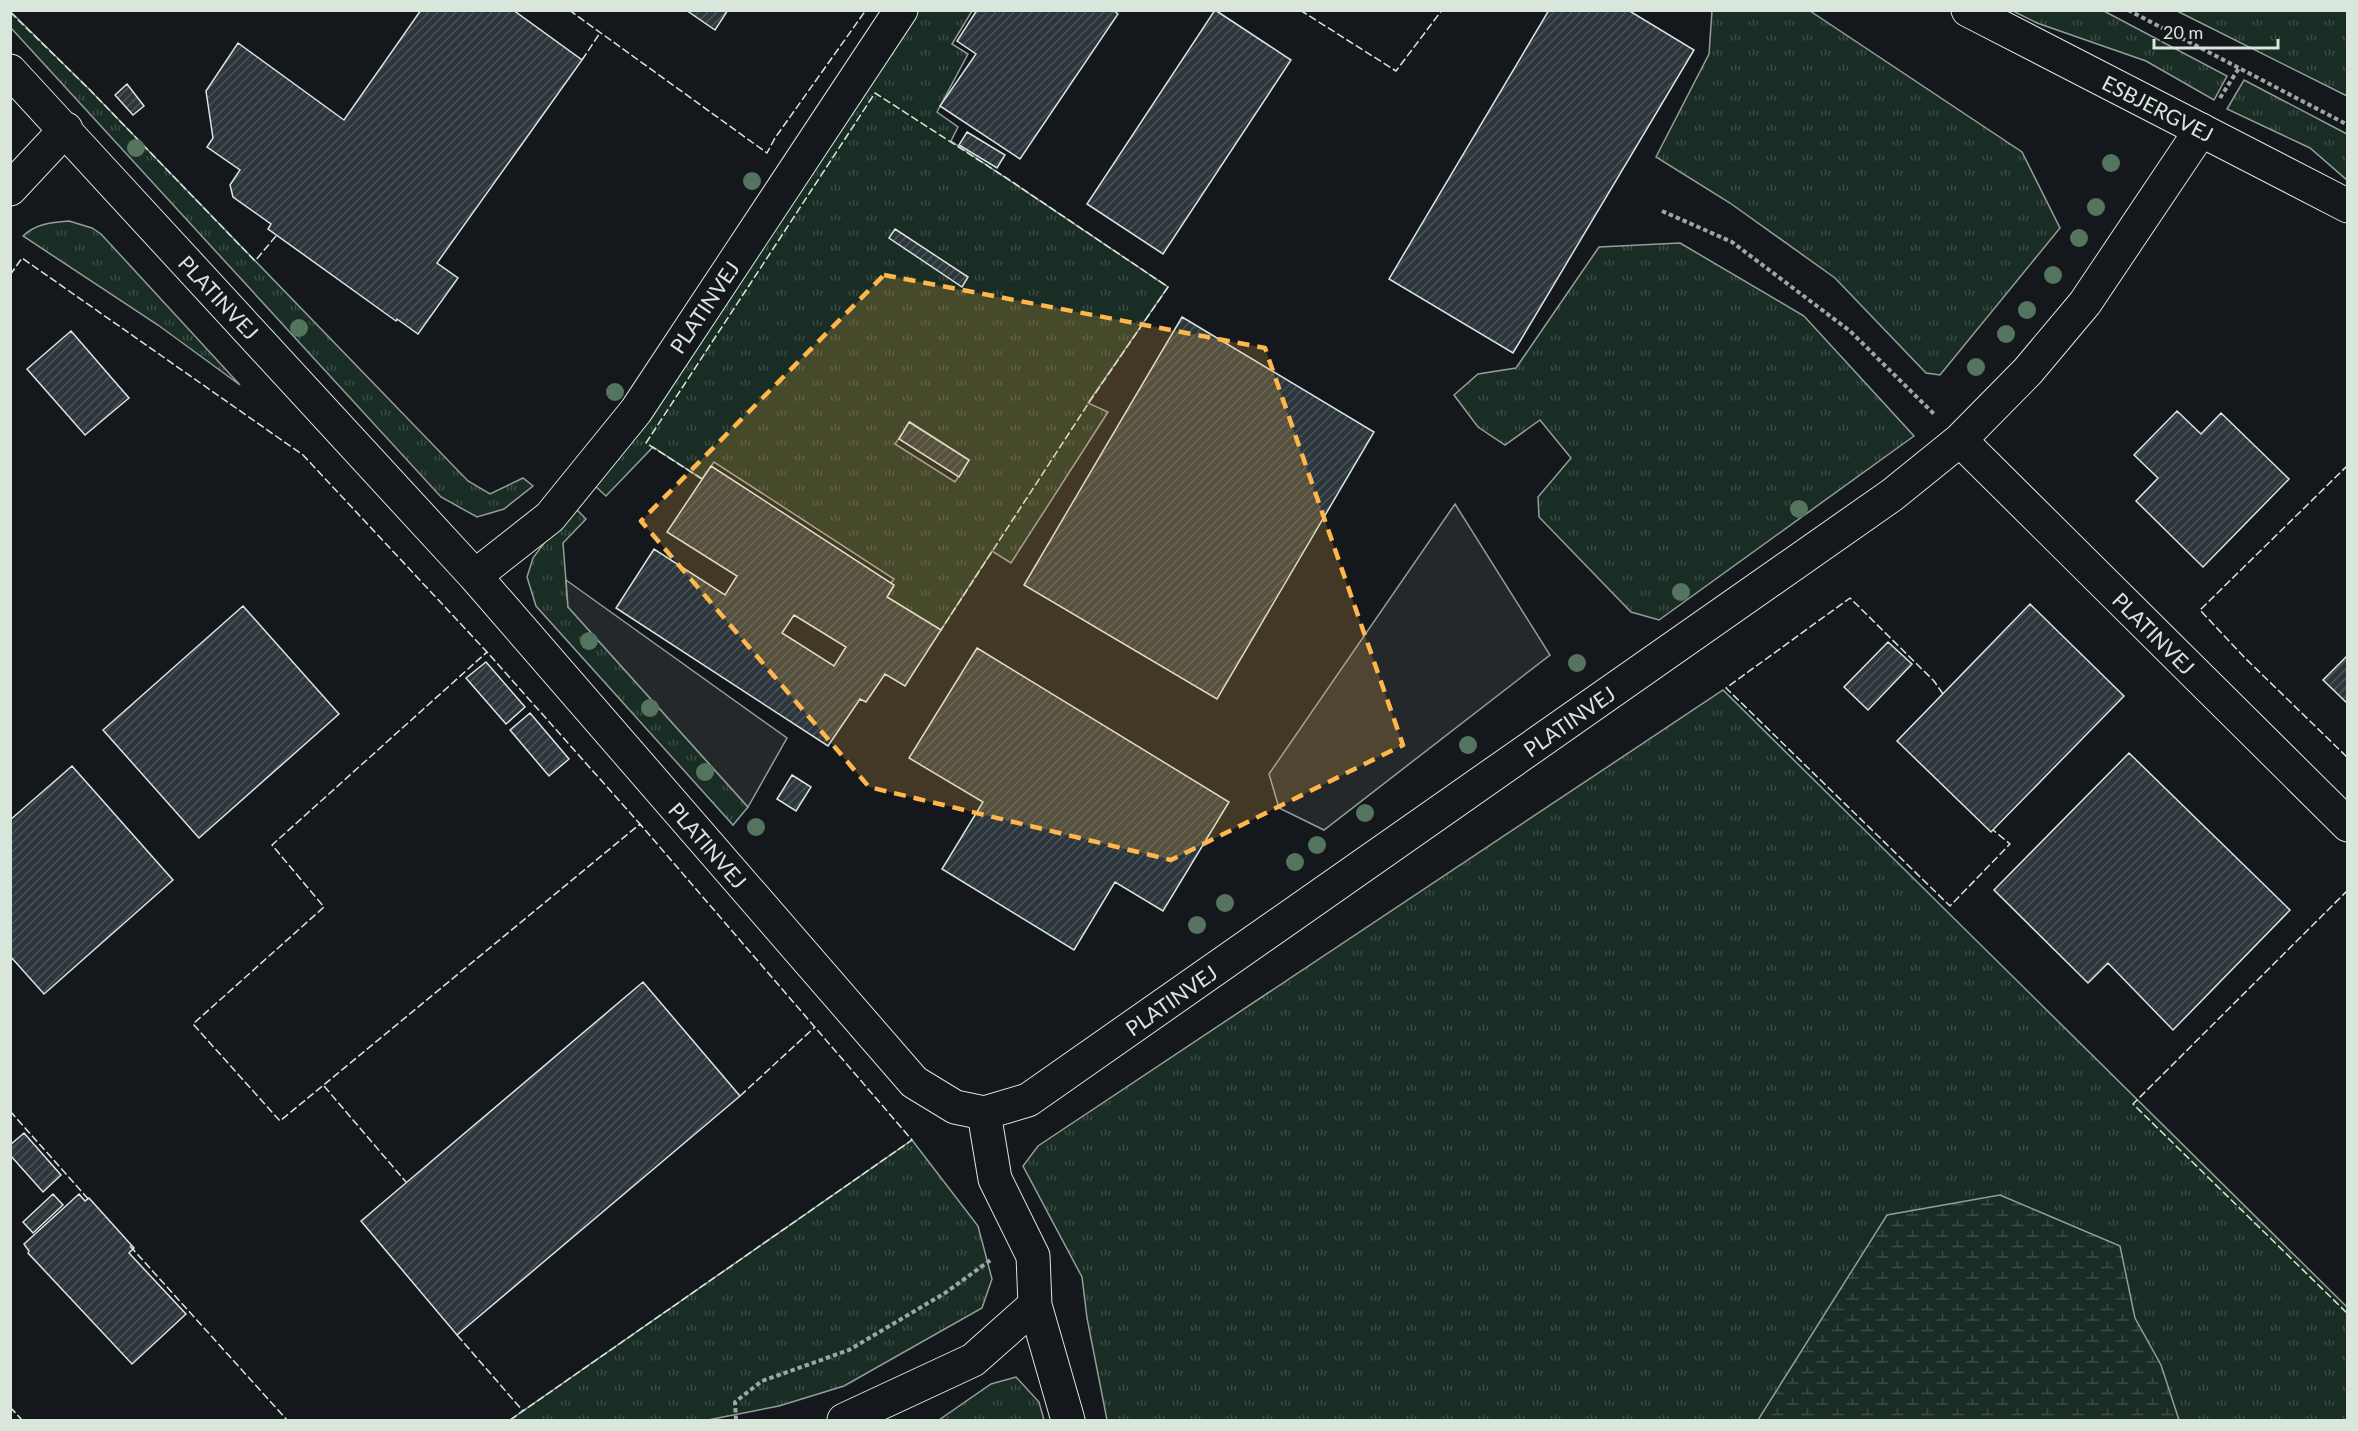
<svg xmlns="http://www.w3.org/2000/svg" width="2358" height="1431" font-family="Lato,sans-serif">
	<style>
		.grass { fill: url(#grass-tufts); stroke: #939e99; stroke-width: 1.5; fill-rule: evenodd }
		.wetland { fill: url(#wetland-marsh); stroke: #939e99; stroke-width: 1.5 }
		.parking { fill: #24282b; stroke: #939e99; stroke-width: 1.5 }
		.building { fill: url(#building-hatch); stroke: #d8e6dc; stroke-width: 1.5; fill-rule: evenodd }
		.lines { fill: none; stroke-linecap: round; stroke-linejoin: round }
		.minor-casing { stroke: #d8e6dc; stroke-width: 35 }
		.major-casing { stroke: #d8e6dc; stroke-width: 35 }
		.path { stroke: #9da8a2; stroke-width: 4; stroke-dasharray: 4.5 3; stroke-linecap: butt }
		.minor { stroke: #14181c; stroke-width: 33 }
		.major { stroke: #14181c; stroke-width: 33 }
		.fence { stroke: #d8e6dc; stroke-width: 1.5; stroke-dasharray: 8 3; stroke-linecap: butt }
		.tree { fill: #55745f }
		.marked { fill: #ffb74d; fill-opacity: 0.2; stroke: #ffb74d; stroke-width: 4.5; stroke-dasharray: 12 8; stroke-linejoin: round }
		.labels { text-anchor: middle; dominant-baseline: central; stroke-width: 4.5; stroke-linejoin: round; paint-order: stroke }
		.street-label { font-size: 21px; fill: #d8e6dc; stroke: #14181c }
	</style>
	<defs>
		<pattern id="grass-tufts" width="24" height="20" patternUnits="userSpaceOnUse" patternTransform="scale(1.5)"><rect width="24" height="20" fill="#1a2d24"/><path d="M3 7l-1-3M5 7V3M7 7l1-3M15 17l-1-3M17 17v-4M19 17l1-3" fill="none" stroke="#3b4b43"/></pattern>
		<pattern id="wetland-marsh" width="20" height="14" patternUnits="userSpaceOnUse" patternTransform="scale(1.5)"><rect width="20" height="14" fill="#1a2d24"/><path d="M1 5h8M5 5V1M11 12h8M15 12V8" fill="none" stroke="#3b4b43"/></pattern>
		<pattern id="building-hatch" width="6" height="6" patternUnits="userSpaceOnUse" patternTransform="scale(1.5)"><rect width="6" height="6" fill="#2c363c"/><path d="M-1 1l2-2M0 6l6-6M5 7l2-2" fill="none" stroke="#4a5358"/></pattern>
	</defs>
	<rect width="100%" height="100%" fill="#14181c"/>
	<path class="grass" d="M916 11H972L952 44 968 54 937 112 958 127 951 141 1168 287 1088 403 1108 412 1011 563 992 551 941 630 887 597 894 586 891 583 894 579 714 462 702 479 653 447 606 496 594 485ZM910 422 969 460 955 482 895 444Z
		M1712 11H1810L2022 152 2060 228 1940 375 1926 373 1835 278 1730 203 1656 157 1709 54Z
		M2013 11H2104L2227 76 2214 100 2146 61 2037 23Z
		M2177 11H2347V96Z
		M11 12 90 90 468 481 490 494 523 478 533 486 504 509 477 517 441 497 11 28Z
		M2244 80 2347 134V180L2310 148 2227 109Z
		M69 221 92 228 101 234 240 385 158 325 23 236C37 223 51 223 69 221Z
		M1680 243 1804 316 1914 436 1659 620 1631 612 1539 517 1538 497 1571 458 1540 420 1505 445 1478 427 1454 395 1478 374 1516 368 1599 247Z
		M572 505 586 519 563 543 568 607 748 807 733 825 536 606 527 577 533 558Z
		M1723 690 2347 1307V1420H1107L1087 1318 1082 1277 1023 1166 1038 1146Z
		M912 1140 978 1226 992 1279 982 1308 844 1386 779 1406 708 1420H510Z
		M1016 1377 1039 1402 1044 1420H939L991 1384Z"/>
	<path class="wetland" d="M2000 1195 2120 1246 2135 1318 2161 1365 2179 1420H1758L1887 1215Z"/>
	<path class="parking" d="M1455 504 1550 655 1324 830 1279 808 1269 774Z
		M566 580 787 738 748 807 568 607Z"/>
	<path class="building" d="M421 10H513L582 60 437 263 458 278 418 334 397 319 396 321 268 229 271 224 233 197 230 185 240 170 207 147 213 138 206 91 238 43 344 120Z
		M686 10H728L715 30Z
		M977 10H1113L1118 14 1020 159 940 106 976 54 957 41Z
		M1215 10 1291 60 1163 254 1087 204Z
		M1549 10H1628L1694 50 1513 353 1389 279Z
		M127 84 144 106 133 115 115 95Z
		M967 132 1005 155 997 168 959 145Z
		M895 229 968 277 962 287 889 238Z
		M1182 317 1374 432 1217 699 1024 585Z
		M71 331 129 398 85 435 27 369Z
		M2177 411 2201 434 2221 413 2289 479 2203 567 2136 501 2158 478 2134 455Z
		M909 422 969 460 959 477 899 439Z
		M711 466 894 585 887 597 941 630 905 686 885 674 866 702 860 699 828 746 616 608 654 549 725 595 737 576 667 532ZM794 615 846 647 834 666 782 633Z
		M2030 604 2124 696 1991 832 1897 741Z
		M243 606 339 714 199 838 103 730Z
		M1888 642 1912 664 1868 710 1844 687Z
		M977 648 1229 802 1163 911 1115 882 1074 950 942 869 983 802 909 758Z
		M2348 655V704L2323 680Z
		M486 662 525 707 506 724 466 678Z
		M530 713 569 759 549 776 510 730Z
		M2129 753 2290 910 2173 1030 2108 963 2088 983 1994 890Z
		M72 766 173 880 44 994 10 956V820Z
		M792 775 811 787 796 811 777 799Z
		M643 982 740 1096 457 1335 361 1221Z
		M24 1133 61 1175 43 1192 10 1155V1145Z
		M53 1194 63 1205 33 1233 23 1222Z
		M79 1194 85 1201 89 1198 134 1248 129 1253 186 1314 132 1364 28 1253 29 1251 24 1244Z"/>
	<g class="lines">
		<defs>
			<path id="minor" d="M10 71 475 576 914 1082 955 1107 984 1113 1028 1100 1892 495 1960 440 2028 371 2085 303 2201 130
				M10 189 66 129
				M1960 440 2348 825
				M475 576 550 517 636 411 901 10
				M1035 1305 1068 1420
				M844 1420 973 1360 1035 1305 1033 1256 995 1179 984 1113"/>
			<path id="major" d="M1968 10 2348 206"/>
		</defs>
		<use href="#minor" class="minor-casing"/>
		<use href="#major" class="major-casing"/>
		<path class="path" d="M2128 10 2348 125
			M2220 98 2239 68
			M1662 211 1732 242 1850 331 1934 414
			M736 1420 735 1402 762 1381 849 1350 945 1293 992 1259"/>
		<use href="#minor" class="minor"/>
		<use href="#major" class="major"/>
		<path class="fence" d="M569 10 767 153 775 138 866 10
			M1300 10 1396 71 1442 10
			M10 12 90 90 255 261 276 236
			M582 60 600 33
			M10 275 22 258 303 455 487 652 640 824 280 1121 193 1024 324 907 272 845 487 652
			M2348 465 2200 610 2245 658 2348 758
			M702 479 646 443 875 93 1008 179 1168 287 1088 404 941 630
			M1943 694 1934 681 1850 598 1726 688 1950 906 2010 844 1993 830
			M2348 890 2133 1104 2348 1314
			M324 1086 406 1182
			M740 1096 815 1027
			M10 1111 90 1201
			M130 1246 287 1420
			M457 1335 523 1411
			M10 1407 22 1420
			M510 1420 912 1140 640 824"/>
	</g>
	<g class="tree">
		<circle cx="136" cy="148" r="9"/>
		<circle cx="2111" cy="163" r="9"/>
		<circle cx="752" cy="181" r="9"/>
		<circle cx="2096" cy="207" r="9"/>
		<circle cx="2079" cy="238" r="9"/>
		<circle cx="2053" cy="275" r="9"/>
		<circle cx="2027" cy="310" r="9"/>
		<circle cx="299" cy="328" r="9"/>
		<circle cx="2006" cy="334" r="9"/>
		<circle cx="1976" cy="367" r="9"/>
		<circle cx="615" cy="392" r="9"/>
		<circle cx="1799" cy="509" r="9"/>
		<circle cx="1681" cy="592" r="9"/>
		<circle cx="589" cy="641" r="9"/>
		<circle cx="1577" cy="663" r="9"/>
		<circle cx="650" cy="708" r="9"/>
		<circle cx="1468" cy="745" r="9"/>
		<circle cx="705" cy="772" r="9"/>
		<circle cx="1365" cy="813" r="9"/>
		<circle cx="756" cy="827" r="9"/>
		<circle cx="1317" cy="845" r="9"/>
		<circle cx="1295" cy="862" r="9"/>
		<circle cx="1225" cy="903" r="9"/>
		<circle cx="1197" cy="925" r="9"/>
	</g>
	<path class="marked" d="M884 275 1265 348 1403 745 1171 860 869 787 641 521Z"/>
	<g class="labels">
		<g class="street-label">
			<text transform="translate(2158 108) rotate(27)">ESBJERGVEJ</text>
			<text transform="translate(219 297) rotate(47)">PLATINVEJ</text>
			<text transform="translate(704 307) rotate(-56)">PLATINVEJ</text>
			<text transform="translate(2154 633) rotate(45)">PLATINVEJ</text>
			<text transform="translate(1569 721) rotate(-35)">PLATINVEJ</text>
			<text transform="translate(708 845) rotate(49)">PLATINVEJ</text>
			<text transform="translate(1171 1000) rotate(-35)">PLATINVEJ</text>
		</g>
	</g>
	<rect width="2358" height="1431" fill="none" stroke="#d8e6dc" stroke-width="24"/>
	<path d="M2154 39v9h124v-9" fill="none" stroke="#d8e6dc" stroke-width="3"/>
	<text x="2163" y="39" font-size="18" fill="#d8e6dc" stroke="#14181c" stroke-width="4.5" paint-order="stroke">20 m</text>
</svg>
